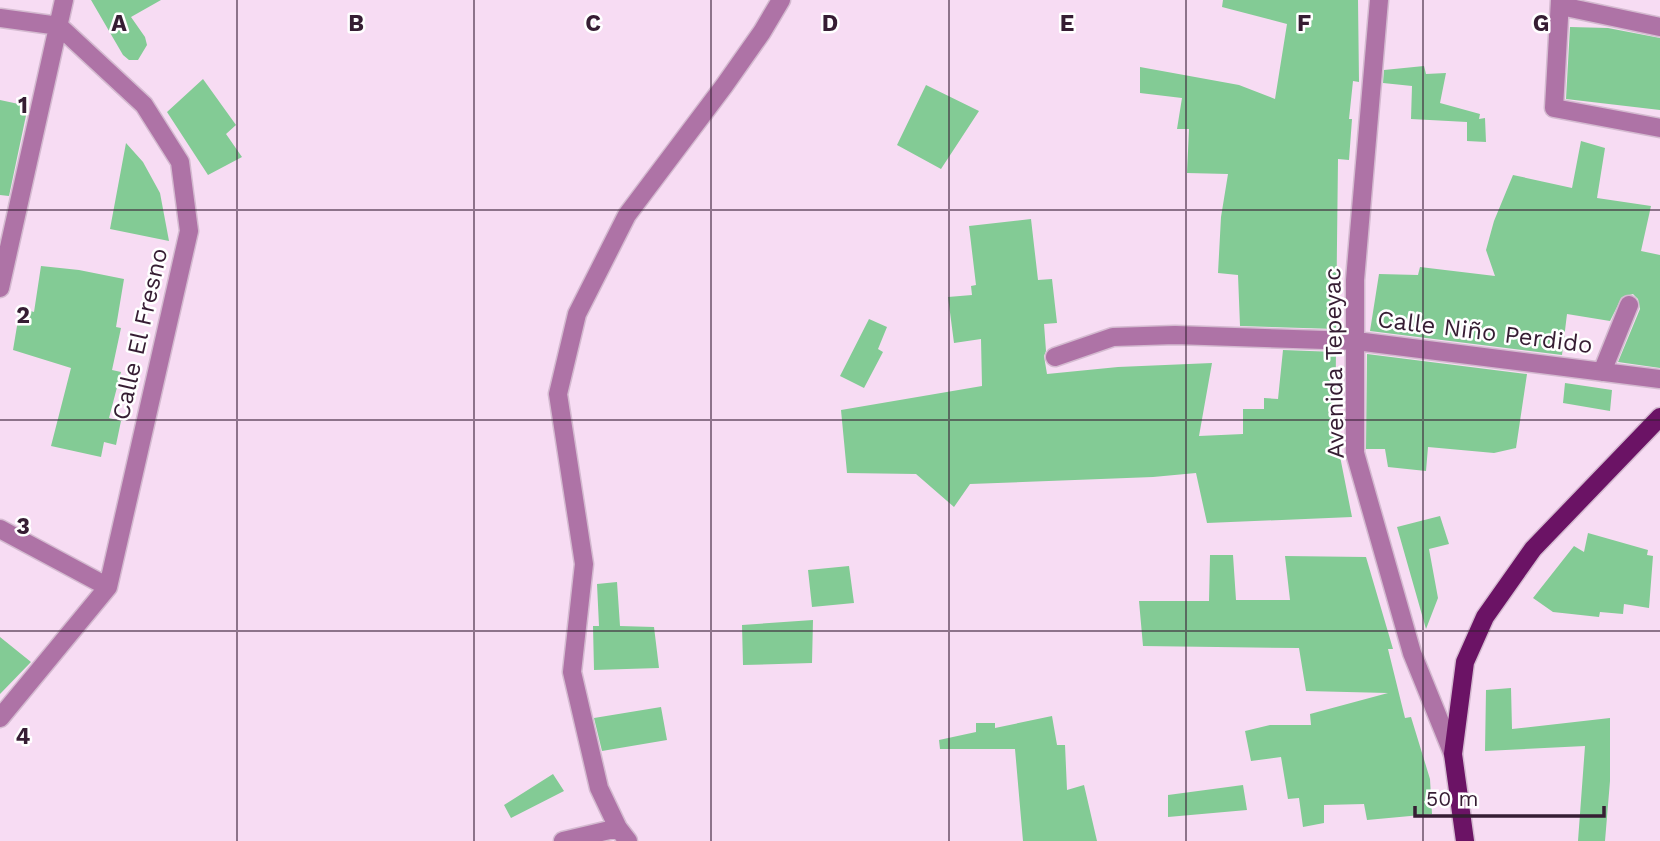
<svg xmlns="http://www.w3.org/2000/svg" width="1660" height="841" font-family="'Work Sans',sans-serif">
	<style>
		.building { fill: #83cb95 }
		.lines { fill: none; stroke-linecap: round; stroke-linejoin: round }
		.minor-casing { stroke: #d4bad0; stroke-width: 21 }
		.major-casing { stroke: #d4bad0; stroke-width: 21 }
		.minor { stroke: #ae73a6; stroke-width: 18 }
		.major { stroke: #6b1365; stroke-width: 18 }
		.grid { fill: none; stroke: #361d33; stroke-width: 2; stroke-opacity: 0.55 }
		.labels { text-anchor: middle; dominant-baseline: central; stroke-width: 5; stroke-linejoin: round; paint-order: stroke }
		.street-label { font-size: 24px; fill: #361d33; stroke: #fff }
		.grid-label { font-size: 23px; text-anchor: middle; font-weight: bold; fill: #361d33; stroke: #fff; stroke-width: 5; stroke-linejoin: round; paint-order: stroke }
	</style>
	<rect width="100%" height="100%" fill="#f7dcf3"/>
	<path class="building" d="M91 0H161L131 17 145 37 147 45 138 60H129L123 55Z
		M1223 0H1358L1359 82 1353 81 1349 119H1352L1349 160 1338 159 1336 329 1240 326 1238 275 1218 273 1221 217 1228 174 1187 173 1189 129H1177L1182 98 1140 93V67L1239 85 1275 99 1287 24 1222 7Z
		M1570 27 1608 28 1660 38V110L1566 99Z
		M1424 66 1426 74 1446 73 1440 103 1480 114 1479 119 1485 118 1486 142 1467 141V122L1411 119 1412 86 1383 83 1384 70Z
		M203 79 236 125 226 134 242 157 208 175 167 112Z
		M926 85 979 111 941 169 897 145Z
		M0 100 28 106 9 196 0 195Z
		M1581 141 1605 148 1597 198 1651 206 1641 251 1660 255V368L1618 362 1640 309 1638 299 1633 294 1622 297 1610 321 1567 314 1562 355 1370 331 1379 274 1418 275 1420 267 1495 276 1486 250 1494 221 1513 175 1572 188Z
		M126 143 143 162 160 193 169 241 110 229Z
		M1031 219 1038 280 1052 279 1057 323 1044 324 1046 351 1044 356 1047 374 1118 367 1212 363 1199 436 1243 434V409H1264V398L1278 399 1283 350 1336 352 1335 431 1352 517 1207 523 1196 473 1153 477 970 484 954 507 916 474 847 473 841 410 982 386 981 339 954 343 948 297 972 295 971 286 976 285 969 226Z
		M41 266 79 270 124 279 116 327 121 328 112 370 121 372 109 418 121 421 116 445 104 442 101 457 51 446 71 368 13 350 20 308 34 312Z
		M869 319 887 327 878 349 883 352 864 388 840 376Z
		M1367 354 1527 374 1516 448 1494 453 1428 447 1426 471 1388 467 1385 449H1366Z
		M1565 383 1612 390 1610 411 1563 403Z
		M1440 516 1449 544 1429 549 1438 598 1426 629 1397 527Z
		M1588 533 1648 550 1647 555 1653 556 1649 608 1624 604 1623 614 1600 612 1599 617 1553 612 1533 598 1574 546 1584 552Z
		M1210 555H1233L1236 600H1290L1285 556 1366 557 1393 649H1388L1405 718 1411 717 1430 779 1432 814 1367 820 1364 804 1324 805V823L1303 827 1299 798 1288 799 1281 757 1251 761 1245 731 1270 725H1311L1310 714 1388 693 1306 691 1299 648 1143 646 1139 601H1209Z
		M849 566 854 603 812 607 808 570Z
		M617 582 620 626 654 627 659 668 594 670 593 626H599L597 584Z
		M813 620 812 663 743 665 742 625Z
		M0 637 31 662 0 694Z
		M1511 688 1512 729 1610 718V781L1605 841H1578L1585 746 1485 751 1486 690Z
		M661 707 667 740 602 751 594 718Z
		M1052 716 1057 745H1065L1067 790 1084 785 1097 841H1023L1015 749H940L939 740 976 732V723H995V728Z
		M553 774 564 791 511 818 504 805Z
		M1243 785 1247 810 1168 817V795Z"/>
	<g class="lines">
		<defs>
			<path id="minor" d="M1379 0 1355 280V453L1412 653 1453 754
				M1560 0 1554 108 1660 128
				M1561 6 1660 27
				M0 18 59 26 144 105 180 162 189 231 108 587 0 718
				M0 288 64 0
				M1055 357 1113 337 1175 335 1356 341 1660 379
				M1602 372 1629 305
				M0 529 108 587
				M563 841 618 828
				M628 841 618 828 599 788 572 672 584 564 558 394 577 314 627 215 724 86 762 32 781 0"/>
			<path id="major" d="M1465 841 1453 754 1465 662 1485 617 1533 549 1660 417"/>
		</defs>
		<use href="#minor" class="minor-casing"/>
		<use href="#major" class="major-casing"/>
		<use href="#minor" class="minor"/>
		<use href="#major" class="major"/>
	</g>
	<path class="grid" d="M237 0V841M474 0V841M711 0V841M949 0V841M1186 0V841M1423 0V841M0 210H1660M0 420H1660M0 631H1660"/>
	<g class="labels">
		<g class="street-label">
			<text transform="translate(1485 332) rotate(7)">Calle Niño Perdido</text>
			<text transform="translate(140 334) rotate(-77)">Calle El Fresno</text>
			<text transform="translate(1334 363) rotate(-91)">Avenida Tepeyac</text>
		</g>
	</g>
	<g class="grid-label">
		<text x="119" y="31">A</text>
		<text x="356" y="31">B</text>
		<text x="593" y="31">C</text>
		<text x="830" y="31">D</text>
		<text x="1067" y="31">E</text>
		<text x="1304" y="31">F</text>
		<text x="1541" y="31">G</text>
		<text x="23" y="113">1</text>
		<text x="23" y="323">2</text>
		<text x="23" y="534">3</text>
		<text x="23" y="744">4</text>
	</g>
	<path d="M1415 806v10h189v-10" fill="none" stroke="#361d33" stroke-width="3.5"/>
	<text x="1426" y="806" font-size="21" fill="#361d33" stroke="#ffffff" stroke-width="5" paint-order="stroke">50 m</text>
</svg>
